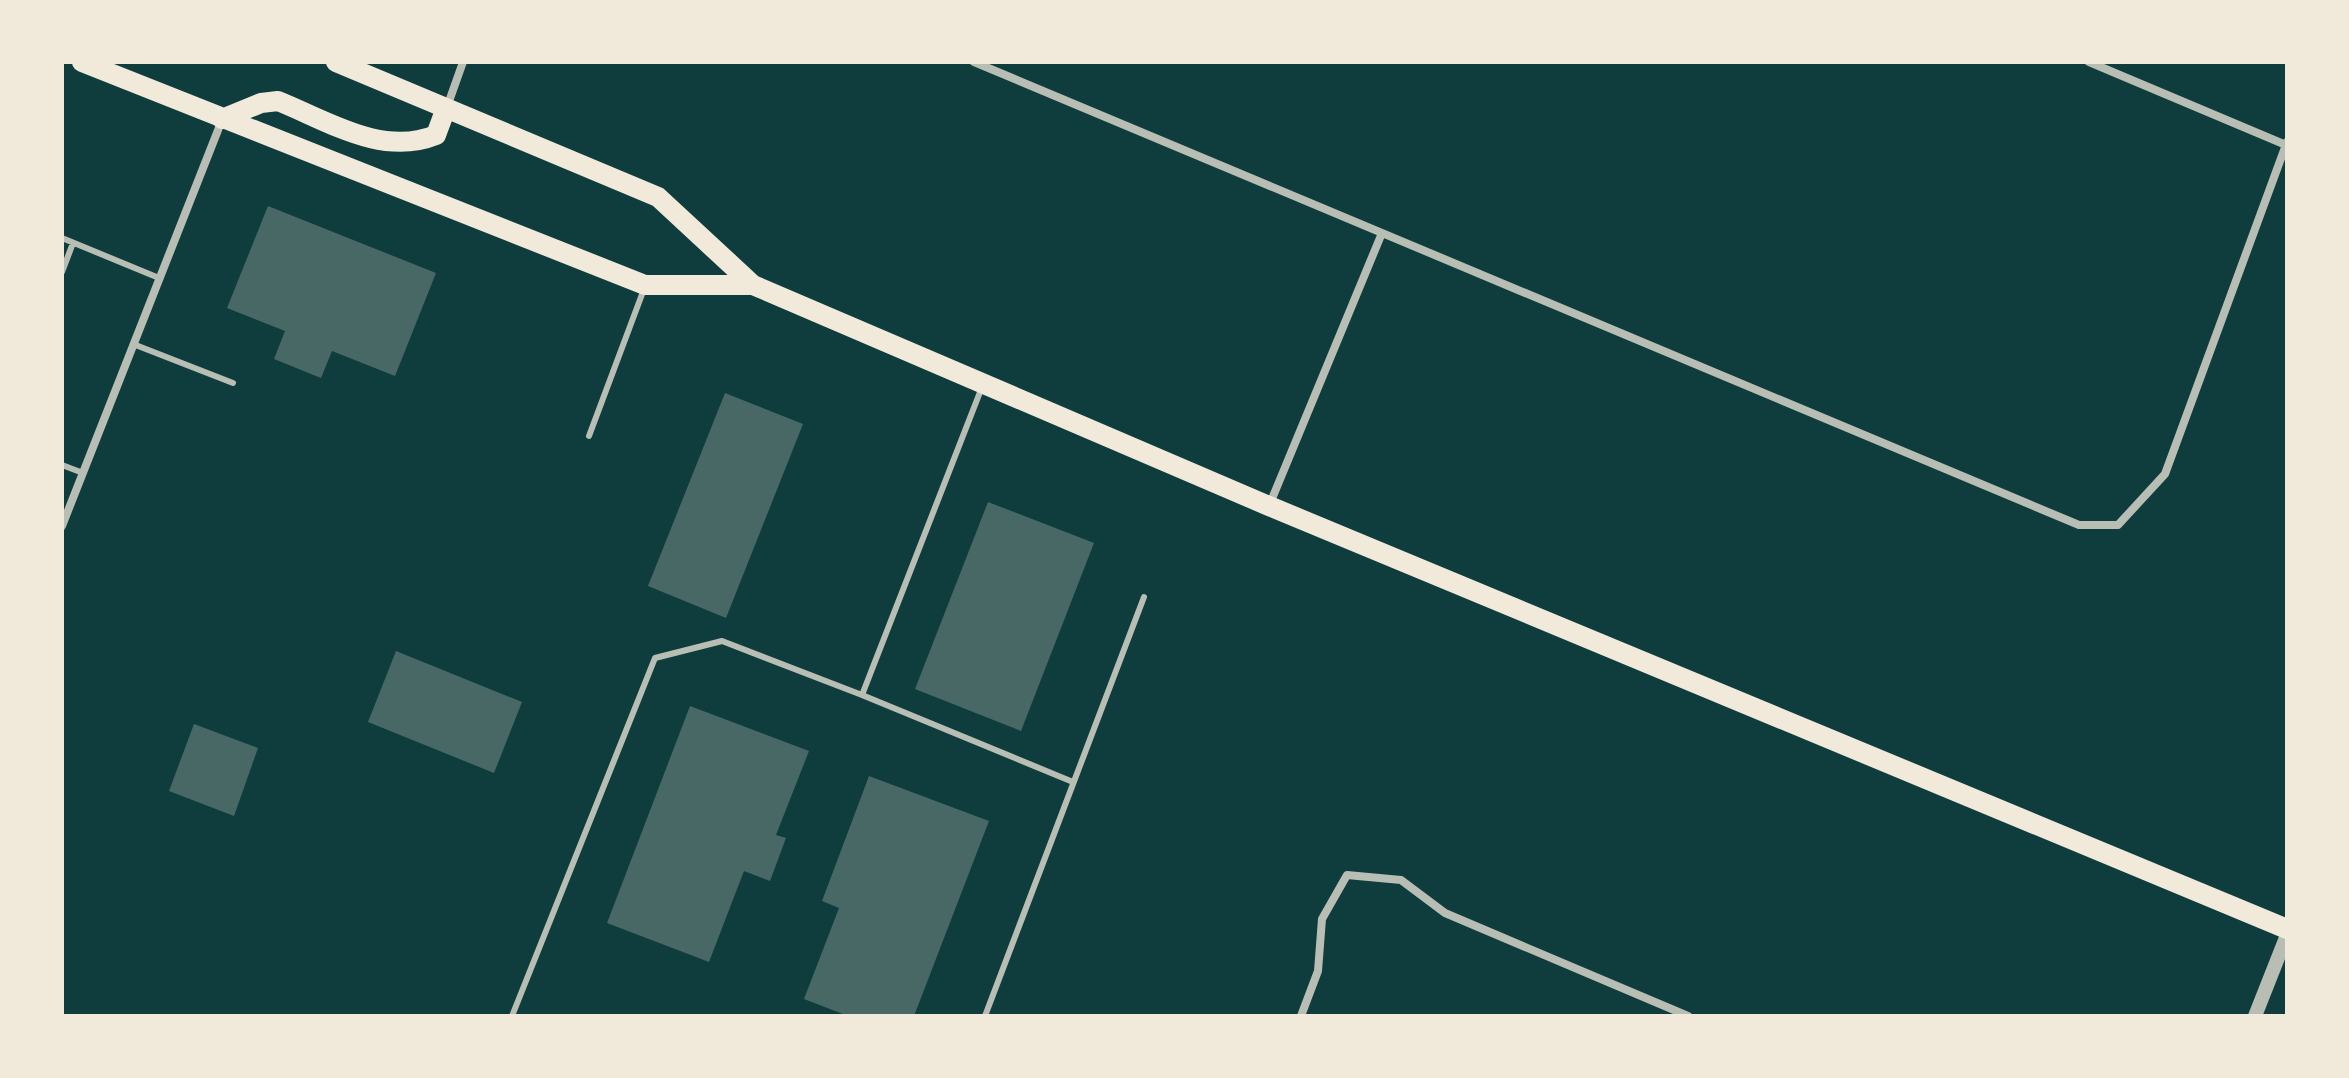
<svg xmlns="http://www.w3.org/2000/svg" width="2349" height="1078" font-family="'Playfair Display',serif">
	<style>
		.building { fill: #486865 }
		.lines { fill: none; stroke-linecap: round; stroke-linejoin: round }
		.service { stroke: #b8beb3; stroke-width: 6 }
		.minor { stroke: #b8beb3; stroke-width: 8 }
		.tertiary { stroke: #b8beb3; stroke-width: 14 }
		.primary { stroke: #f1e9da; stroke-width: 20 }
	</style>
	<rect width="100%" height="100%" fill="#0f3d3e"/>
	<path class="building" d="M268 206 436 273 395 376 332 351 321 378 274 359 285 331 227 308Z
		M725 393 803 424 726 618 648 586Z
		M988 502 1094 543 1021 731 915 689Z
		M396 651 522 702 494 773 368 722Z
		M690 706 809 751 776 835 786 838 770 881 744 871 709 962 607 923Z
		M194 724 258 748 234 816 169 791Z
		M869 776 989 821 914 1016H848L804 999 839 908 822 901Z"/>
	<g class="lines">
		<path class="service" d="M62 238 159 278
			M62 272 73 243
			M133 344 233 383
			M589 436 644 289
			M62 465 83 473
			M862 695 1073 782
			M512 1016 655 658 722 641 862 695 982 387
			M985 1016 1144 597"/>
		<path class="minor" d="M974 62 2079 525H2118L2165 474 2287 142
			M2089 62 2286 145
			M447 107 463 62
			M1269 506 1382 233
			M62 526 222 120
			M1301 1016 1318 971 1322 919 1347 875 1401 880 1445 913 1688 1016"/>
		<path class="tertiary" d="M2255 1016 2287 935"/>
		<path class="primary" d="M82 62 645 285H753
			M336 62 658 197 753 285 1269 506 2287 929
			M222 119 261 103 278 101C328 121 382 157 436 135L446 108"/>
	</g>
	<rect width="2349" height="1078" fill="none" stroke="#f1e9da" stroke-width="128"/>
</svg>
